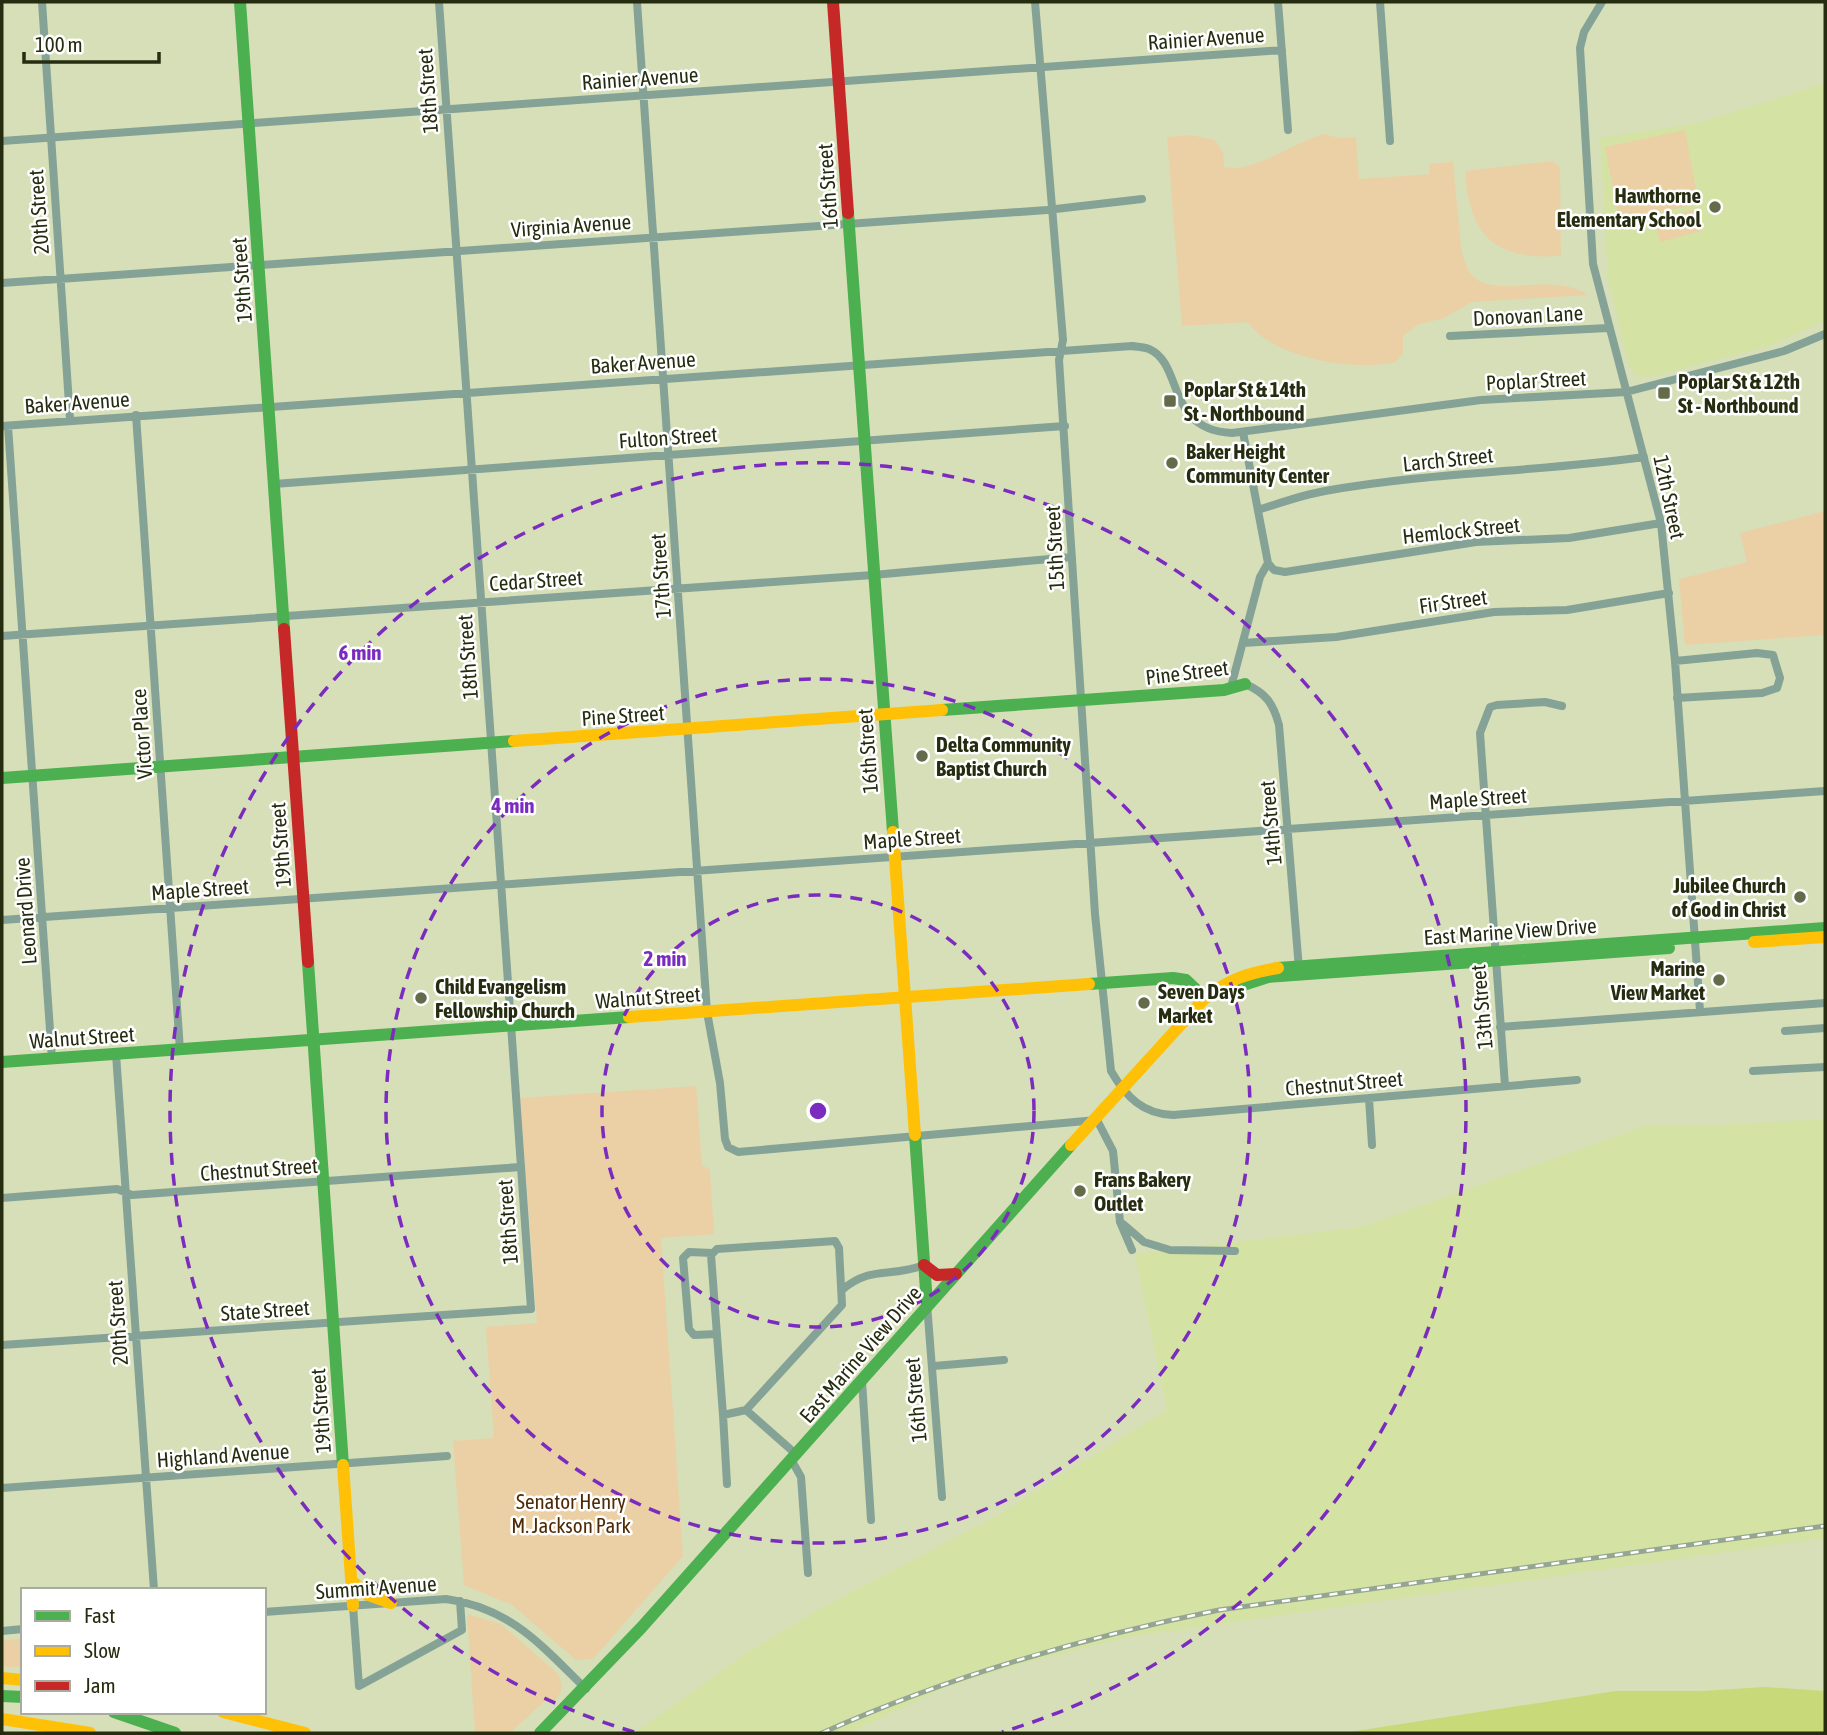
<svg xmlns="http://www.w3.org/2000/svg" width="1827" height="1735" font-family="'Asap Condensed',sans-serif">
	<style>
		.built { fill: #d4e2a4 }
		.green { fill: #ebd0a6 }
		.water { fill: #c7d978 }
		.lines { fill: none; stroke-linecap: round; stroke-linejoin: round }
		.street { stroke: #85a297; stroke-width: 8 }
		.fast { stroke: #4caf50; stroke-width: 12 }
		.slow { stroke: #ffc107; stroke-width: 12 }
		.jam { stroke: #c62828; stroke-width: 12 }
		.rail-casing { stroke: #94a592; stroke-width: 5 }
		.rail { stroke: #fff; stroke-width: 2.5; stroke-dasharray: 8; stroke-linecap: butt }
		.ring { fill: none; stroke: #7b2cbf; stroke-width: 3.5; stroke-dasharray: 12 9 }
		.poi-dot { fill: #646b4a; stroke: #fff; stroke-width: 2.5 }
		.labels { text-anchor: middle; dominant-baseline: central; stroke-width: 5; stroke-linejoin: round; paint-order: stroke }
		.street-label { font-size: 21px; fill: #262c0f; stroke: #fff }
		.poi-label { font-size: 21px; font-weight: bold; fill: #262c0f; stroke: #fff; text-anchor: start }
		.park-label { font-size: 21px; fill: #4f2a06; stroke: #fff }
		.centre { fill: #7b2cbf; stroke: #fff; stroke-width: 3.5 }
		.ring-label { font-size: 21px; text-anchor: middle; font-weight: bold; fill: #7b2cbf; stroke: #fff; stroke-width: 5; stroke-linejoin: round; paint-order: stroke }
	</style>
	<rect width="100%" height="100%" fill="#d6dfb7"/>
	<path class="built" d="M1825 83V321L1768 346 1658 375 1636 377 1628 363 1608 276 1600 138 1699 123Z
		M1825 1119V1538L1128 1637 1032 1661 948 1686 850 1733H635L748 1652 818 1610 993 1518 1167 1410 1135 1254 1362 1227 1648 1125H1720Z"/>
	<path class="green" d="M1685 130 1699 204 1619 220 1605 147Z
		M1324 134 1339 138 1356 137 1359 179 1430 174 1429 164 1453 162C1455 184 1457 205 1459 227 1463 281 1474 290 1530 285 1548 284 1572 284 1588 295L1472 302 1444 318 1417 325 1403 336V353L1396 362C1356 372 1271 358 1248 322L1182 326 1167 137 1190 135 1215 140 1223 153 1224 167C1252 174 1294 142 1324 134Z
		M1553 161 1560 167 1561 256C1495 260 1469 237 1465 171Z
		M1696 209 1701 231 1660 242 1654 220Z
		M1825 511V635L1685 645 1679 579 1747 562 1740 533Z
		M696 1086 702 1165 710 1170 714 1234 661 1238 683 1556 593 1659 576 1660 512 1605 464 1585 453 1441 494 1438 486 1327 537 1323 520 1098Z
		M467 1614 501 1624 558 1674C563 1685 563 1692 554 1702L549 1697 510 1733H475Z
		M23 1639V1667H2V1640Z"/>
	<path class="water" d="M1765 1687 1825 1691V1733H1343L1616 1691H1703Z"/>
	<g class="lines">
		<path class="street" d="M42 2 70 419
			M637 2 707 1012 720 1083 725 1139 728 1147 738 1152 1097 1120 1113 1151 1120 1222 1132 1250
			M1035 2 1063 340 1059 360 1095 914 1111 1071C1126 1097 1143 1114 1173 1115L1577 1080
			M1278 2 1288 130
			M1380 2 1390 141
			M1602 2 1584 32 1580 48 1593 264 1661 523 1675 661 1700 1011
			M2 141 1282 50
			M2 283 1047 210 1142 199
			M1450 336 1608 328
			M136 415 180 1050
			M2 426 1132 346C1137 347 1144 347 1149 349 1184 364 1165 430 1232 433L1481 400 1626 392 1784 351 1825 334
			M8 426 52 1059
			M274 484 1065 426
			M1258 510C1280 503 1302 495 1325 491 1430 472 1538 472 1644 457
			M1268 563 1274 570 1285 572 1476 542 1569 538 1661 523
			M2 636 873 575 1072 557
			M1243 643 1336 637 1494 612 1567 610 1669 593
			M1675 661 1757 653 1773 655 1780 678 1777 688 1762 693 1677 698
			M1245 684C1266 693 1273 703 1279 725L1299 969
			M1231 687 1260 577 1268 563 1243 432
			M2 920 1825 791
			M1500 1027 1825 1003
			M1785 1031 1825 1028
			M116 1054 154 1590
			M1753 1071 1825 1067
			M1505 1086 1480 733 1490 707 1497 705 1545 702 1562 706
			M1369 1098 1372 1145
			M2 1198 117 1189 132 1195 520 1167
			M1123 1224 1144 1242 1170 1250 1235 1251
			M712 1253 689 1252 683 1258 689 1329 694 1335 717 1334
			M842 1290C871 1265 891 1278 924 1265
			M927 1304 942 1497
			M2 1345 531 1309 439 2
			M934 1366 1004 1360
			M862 1381 871 1520
			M746 1410 842 1305 839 1248 835 1241 717 1249 711 1255 723 1415 746 1410 797 1455
			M723 1415 727 1484
			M792 1461 801 1477 808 1573
			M2 1488 447 1456
			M353 1606 359 1686 462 1630 460 1601
			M264 1612 446 1599C511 1608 542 1646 586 1689
			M2 1631 23 1629"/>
		<path class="fast" d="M240 2 284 629
			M848 213 893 832
			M942 710 1224 690 1245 684
			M2 778 514 741
			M308 962 343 1465
			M1278 968 1825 928
			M1089 984 1173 978 1186 980 1205 998
			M1215 994 1268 977 1669 948
			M2 1062 629 1017
			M915 1135 927 1304
			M2 1696 23 1697
			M114 1712 175 1733
			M540 1733 641 1628 1071 1145"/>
		<path class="slow" d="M514 741 942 710
			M893 832 915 1135
			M1754 942 1825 937
			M629 1017 1089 984
			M1071 1145 1205 998C1229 979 1248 973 1278 968
			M343 1465 353 1606
			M351 1580 366 1594 391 1603
			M2 1678 23 1680
			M223 1712 305 1733
			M2 1719 90 1733"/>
		<path class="jam" d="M833 2 848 213
			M284 629 308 962
			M924 1265 937 1275 956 1274"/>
		<defs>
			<path id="rail" d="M822 1733C950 1676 1081 1638 1219 1610L1825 1526"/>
		</defs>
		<use href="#rail" class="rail-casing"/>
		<use href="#rail" class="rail"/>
	</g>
	<g class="ring">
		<circle cx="818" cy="1111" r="216"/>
		<circle cx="818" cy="1111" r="432"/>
		<path d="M634 1732A648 648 0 1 1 1002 1732"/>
	</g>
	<g class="poi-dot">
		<circle cx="1715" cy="207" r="7"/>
		<rect x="1657" y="386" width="14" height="14" rx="3.5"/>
		<rect x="1163" y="394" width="14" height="14" rx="3.5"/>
		<circle cx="1172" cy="463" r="7"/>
		<circle cx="922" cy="756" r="7"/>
		<circle cx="1800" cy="897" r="7"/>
		<circle cx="1719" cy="980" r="7"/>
		<circle cx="421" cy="998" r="7"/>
		<circle cx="1144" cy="1003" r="7"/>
		<circle cx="1080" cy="1191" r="7"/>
	</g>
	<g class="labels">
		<g class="street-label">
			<text transform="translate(1206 38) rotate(-4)">Rainier Avenue</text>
			<text transform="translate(640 78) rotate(-4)">Rainier Avenue</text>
			<text transform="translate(427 91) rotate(-94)">18th Street</text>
			<text transform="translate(827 186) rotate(-94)">16th Street</text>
			<text transform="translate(38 212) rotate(-94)">20th Street</text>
			<text transform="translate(571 225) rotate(-4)">Virginia Avenue</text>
			<text transform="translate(241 280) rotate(-94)">19th Street</text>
			<text transform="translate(1528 315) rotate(-3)">Donovan Lane</text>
			<text transform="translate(643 362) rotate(-4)">Baker Avenue</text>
			<text transform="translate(1536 380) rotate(-3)">Poplar Street</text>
			<text transform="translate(77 402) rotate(-4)">Baker Avenue</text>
			<text transform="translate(668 437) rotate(-4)">Fulton Street</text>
			<text transform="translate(1448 459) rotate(-6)">Larch Street</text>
			<text transform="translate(1670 497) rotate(78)">12th Street</text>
			<text transform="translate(1461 530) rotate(-6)">Hemlock Street</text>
			<text transform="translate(1054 548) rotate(-93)">15th Street</text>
			<text transform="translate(660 576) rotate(-94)">17th Street</text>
			<text transform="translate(536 580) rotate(-4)">Cedar Street</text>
			<text transform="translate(1453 601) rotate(-8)">Fir Street</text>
			<text transform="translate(467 657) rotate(-94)">18th Street</text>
			<text transform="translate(1187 672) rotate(-7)">Pine Street</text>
			<text transform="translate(623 715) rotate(-4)">Pine Street</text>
			<text transform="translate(141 734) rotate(-94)">Victor Place</text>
			<text transform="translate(867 751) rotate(-94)">16th Street</text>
			<text transform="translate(1478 798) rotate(-4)">Maple Street</text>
			<text transform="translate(1270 823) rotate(-95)">14th Street</text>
			<text transform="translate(912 838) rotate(-4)">Maple Street</text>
			<text transform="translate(280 845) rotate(-94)">19th Street</text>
			<text transform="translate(200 889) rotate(-4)">Maple Street</text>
			<text transform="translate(25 911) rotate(-94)">Leonard Drive</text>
			<text transform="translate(1510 931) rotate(-4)">East Marine View Drive</text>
			<text transform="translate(648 997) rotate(-4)">Walnut Street</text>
			<text transform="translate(1481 1007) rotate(-95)">13th Street</text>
			<text transform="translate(82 1037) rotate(-4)">Walnut Street</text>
			<text transform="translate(1344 1083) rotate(-5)">Chestnut Street</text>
			<text transform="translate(259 1169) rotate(-4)">Chestnut Street</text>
			<text transform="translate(507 1222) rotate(-94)">18th Street</text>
			<text transform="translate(265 1310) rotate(-4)">State Street</text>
			<text transform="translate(117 1323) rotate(-94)">20th Street</text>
			<text transform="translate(860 1354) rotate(-49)">East Marine View Drive</text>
			<text transform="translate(915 1400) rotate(-95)">16th Street</text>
			<text transform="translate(320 1411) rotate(-94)">19th Street</text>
			<text transform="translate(223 1455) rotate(-4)">Highland Avenue</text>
			<text transform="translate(376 1587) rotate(-4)">Summit Avenue</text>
		</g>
		<g class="poi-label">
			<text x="1701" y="195" text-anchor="end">Hawthorne<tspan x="1701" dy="24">Elementary School</tspan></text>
			<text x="1678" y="381">Poplar St &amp; 12th<tspan x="1678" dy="24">St - Northbound</tspan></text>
			<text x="1184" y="389">Poplar St &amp; 14th<tspan x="1184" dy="24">St - Northbound</tspan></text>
			<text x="1186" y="451">Baker Height<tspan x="1186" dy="24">Community Center</tspan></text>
			<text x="936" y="744">Delta Community<tspan x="936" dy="24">Baptist Church</tspan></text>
			<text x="1786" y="885" text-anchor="end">Jubilee Church<tspan x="1786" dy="24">of God in Christ</tspan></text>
			<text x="1705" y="968" text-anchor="end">Marine<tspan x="1705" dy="24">View Market</tspan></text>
			<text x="435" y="986">Child Evangelism<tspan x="435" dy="24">Fellowship Church</tspan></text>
			<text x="1158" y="991">Seven Days<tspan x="1158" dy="24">Market</tspan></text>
			<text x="1094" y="1179">Frans Bakery<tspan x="1094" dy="24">Outlet</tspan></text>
		</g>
		<g class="park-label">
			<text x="571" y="1501">Senator Henry<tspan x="571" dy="24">M. Jackson Park</tspan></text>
		</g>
	</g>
	<circle cx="818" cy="1111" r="10" class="centre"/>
	<g class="ring-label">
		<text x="360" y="660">6 min</text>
		<text x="513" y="813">4 min</text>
		<text x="665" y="966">2 min</text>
	</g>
	<rect width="1827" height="1735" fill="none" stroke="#262c0f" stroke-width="7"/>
	<rect x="21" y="1588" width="245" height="126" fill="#ffffff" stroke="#a8ab9f" stroke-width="2"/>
	<rect x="35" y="1611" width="35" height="10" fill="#4caf50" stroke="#a8ab9f" stroke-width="2"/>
	<text x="84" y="1623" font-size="21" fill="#262c0f">Fast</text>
	<rect x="35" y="1646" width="35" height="10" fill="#ffc107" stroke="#a8ab9f" stroke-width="2"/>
	<text x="84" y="1658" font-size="21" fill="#262c0f">Slow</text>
	<rect x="35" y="1681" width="35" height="10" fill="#c62828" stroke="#a8ab9f" stroke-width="2"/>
	<text x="84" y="1693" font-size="21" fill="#262c0f">Jam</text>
	<path d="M24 52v10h135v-10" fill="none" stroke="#262c0f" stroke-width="3.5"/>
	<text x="35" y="52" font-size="21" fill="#262c0f" stroke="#ffffff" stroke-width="5" paint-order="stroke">100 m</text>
</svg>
